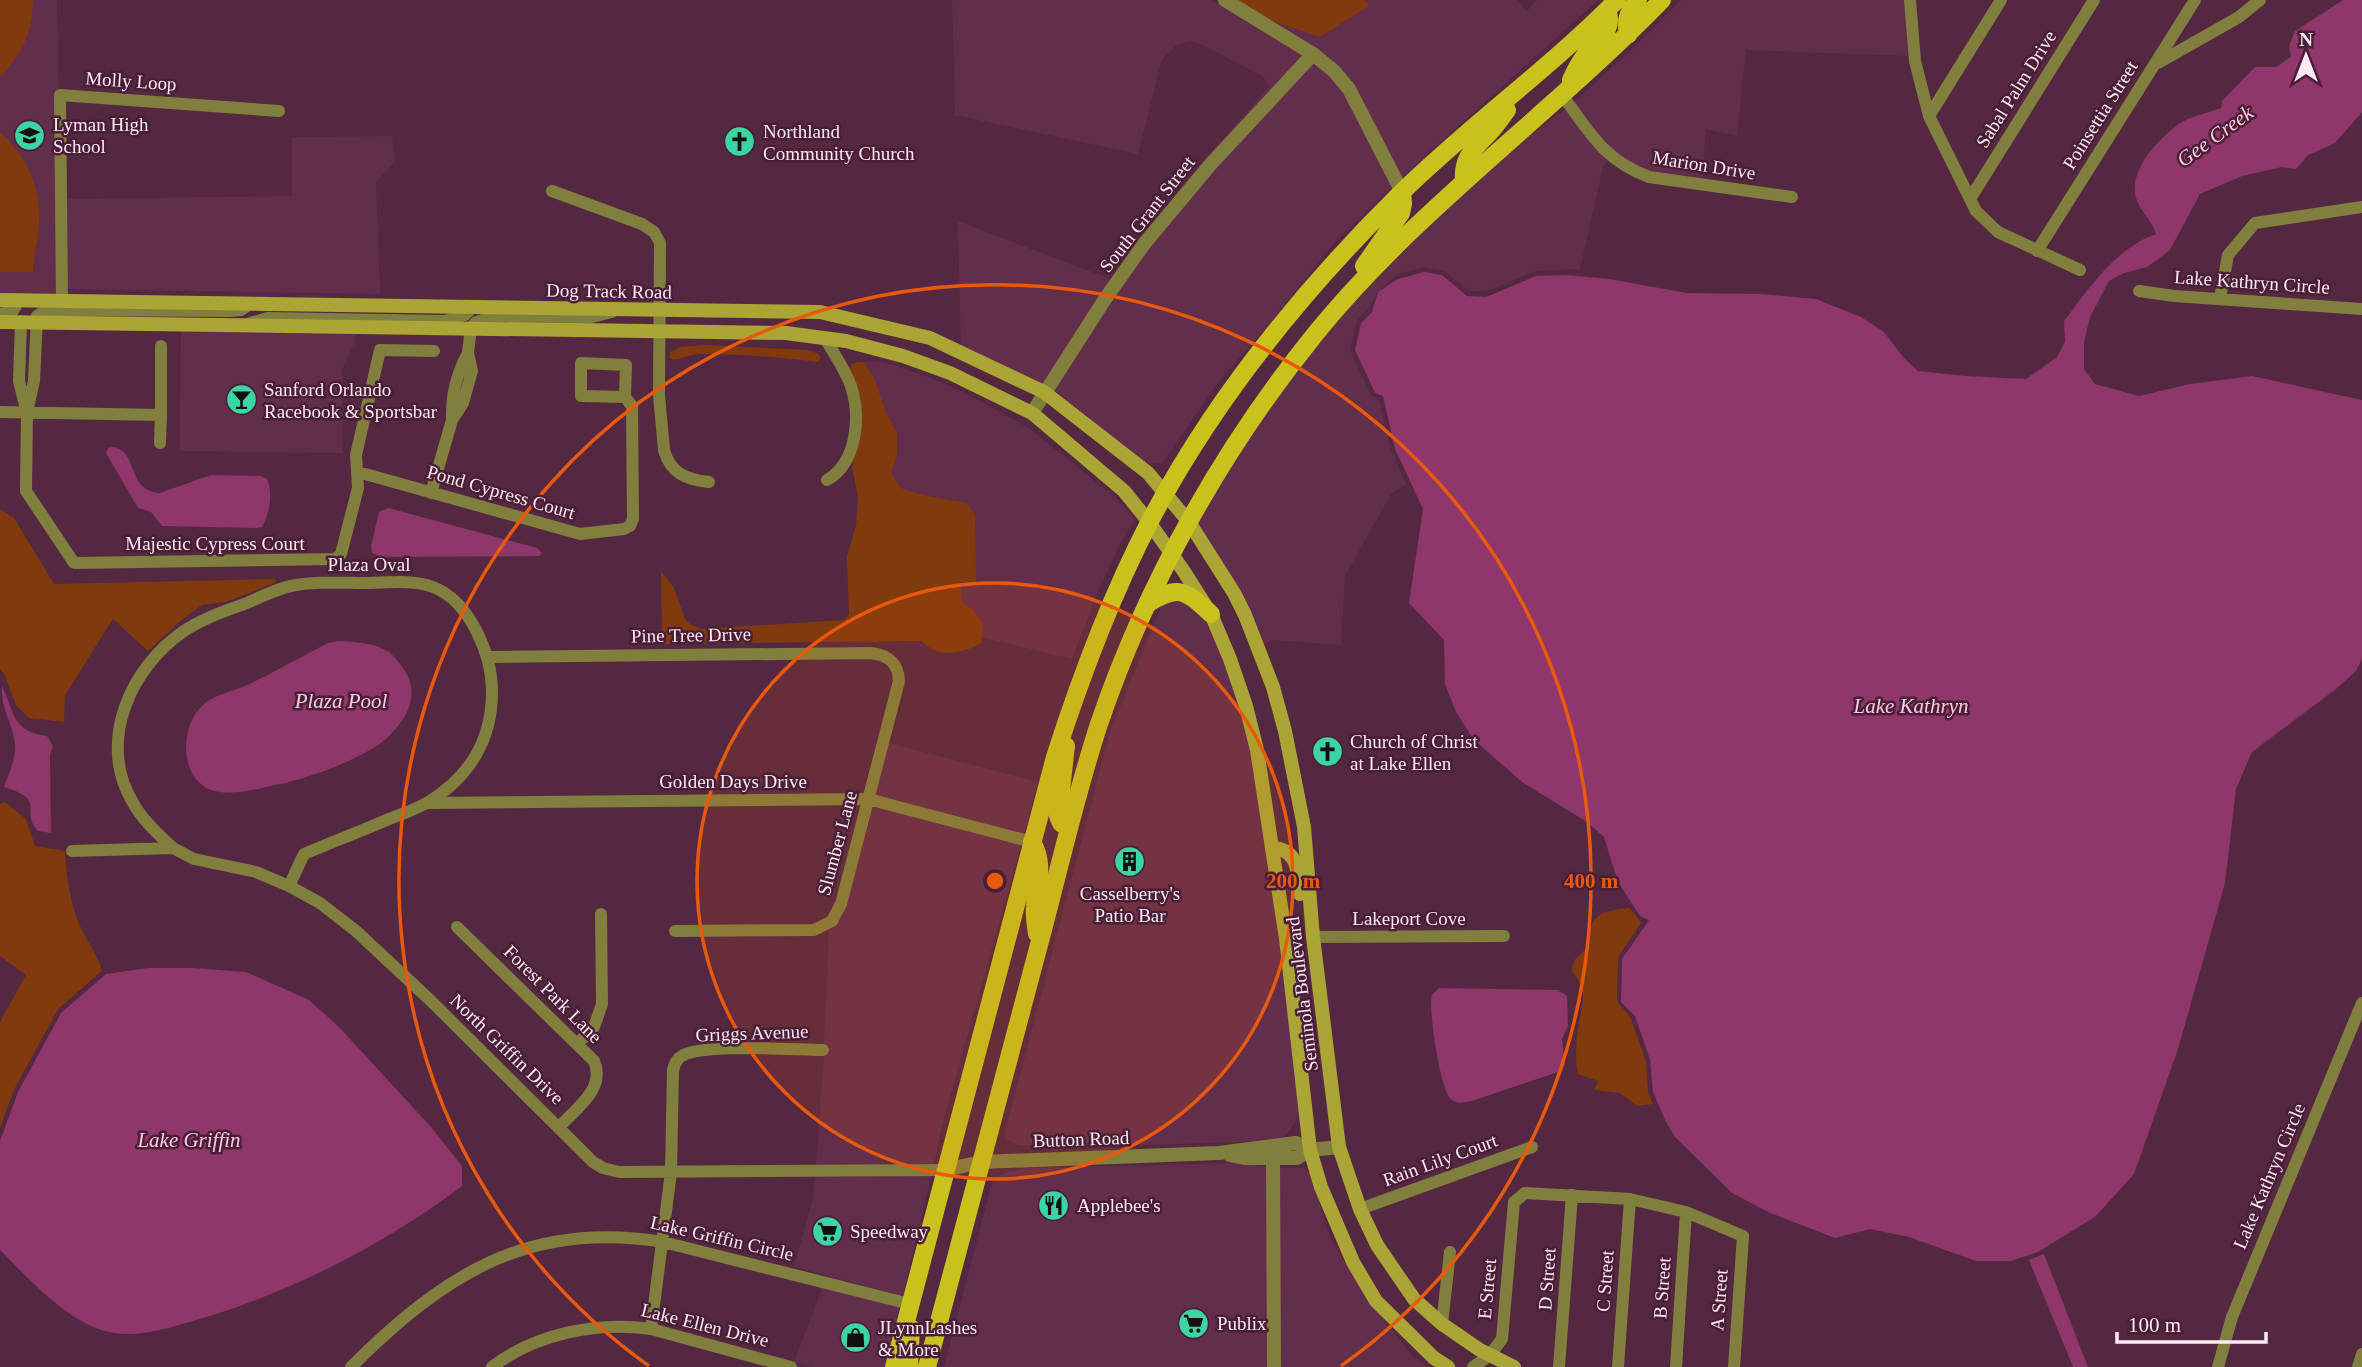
<svg xmlns="http://www.w3.org/2000/svg" width="2362" height="1367" font-family="Georgia,serif">
	<style>
		.built { fill: #632e4b }
		.green { fill: #813a0d }
		.water { fill: #8f366a }
		.lines { fill: none; stroke-linecap: round; stroke-linejoin: round }
		.minor { stroke: #817f3e; stroke-width: 12 }
		.tertiary { stroke: #817f3e; stroke-width: 14 }
		.secondary { stroke: #aaa534; stroke-width: 14 }
		.primary { stroke: #c9c21d; stroke-width: 18 }
		.ring { fill: none; stroke: #e8590c; stroke-width: 3.5 }
		.labels { text-anchor: middle; dominant-baseline: central; stroke-width: 5; stroke-linejoin: round; paint-order: stroke }
		.street-label { font-size: 19px; fill: #fceaf2; stroke: #4a1e37 }
		.poi-label { font-size: 19px; fill: #fceaf2; stroke: #4a1e37; text-anchor: start }
		.water-label { font-size: 21px; font-style: italic; fill: #fdcae3; stroke: #4a1e37 }
		.centre { fill: #e8590c; stroke: #4a1e37; stroke-width: 3.5 }
		.ring-label { font-size: 21px; text-anchor: middle; font-weight: bold; fill: #e8590c; stroke: #4a1e37; stroke-width: 5; stroke-linejoin: round; paint-order: stroke }
	</style>
	<rect width="100%" height="100%" fill="#552841"/>
	<path class="built" d="M0 0H57L62 301 0 300Z
		M952 0H1212L1235 12 1304 55 1206 161 1044 392 961 351 958 221 1110 279 1204 160 1270 86 1262 76 1203 45 1189 41 1175 46 1162 59 1138 154 955 115Z
		M1365 0H1517L1527 11 1537 0H1598L1401 178 1354 86 1269 20 1320 37 1369 6Z
		M1681 0H1905L1909 56 1746 50 1737 136 1706 129 1702 179 1650 171 1632 165 1608 147 1574 102 1625 56Z
		M1313 61 1331 75 1345 92 1393 186 1335 242 1260 335 1220 380 1162 463H1144L1052 388 1148 248 1214 169Z
		M1566 109 1608 160 1603 167 1580 269 1536 271 1485 292 1469 291 1444 271 1423 267 1397 274 1378 292 1368 309 1357 320 1350 350 1371 395 1379 400 1391 450 1406 484 1391 494 1345 576 1341 645 1273 640 1260 645 1194 521 1267 402 1355 302 1430 224 1466 190 1533 133Z
		M392 136 394 162 376 182 380 294 67 289 66 199 292 196V137Z
		M181 324 356 327 355 341 342 370 343 453 180 451Z
		M864 362H884L931 378 968 394 1030 429 1117 499 1135 519 1121 542 1098 591 1072 659 981 637 983 624 972 609 962 603 961 582 976 584 967 503 924 495 901 488 891 473 897 456V433L886 412 874 377Z
		M1177 597 1203 614 1223 656 1244 719 1260 801 1301 1111 1291 1129 1283 1137 1263 1141 1086 1147 1019 1145 1008 1140 1005 1133 1110 732 1163 602Z
		M888 743 1038 782 1024 834 874 795Z
		M872 806 1021 845 941 1129 934 1164 816 1165 824 1056 829 1055V1045L824 1044 829 930 841 919 846 906Z
		M1240 1163 1268 1167 1269 1367H944L993 1179 1008 1172 1031 1168Z
		M1279 1168H1303L1312 1175 1328 1233 1343 1259 1386 1322 1412 1356 1429 1367H1279Z
		M931 1176 903 1296 794 1267 813 1198 815 1177Z
		M817 1286 900 1307 884 1367H811L794 1362 821 1291Z"/>
	<path class="green" d="M0 0H33C32 34 23 52 0 77Z
		M1238 0H1365L1369 6 1320 37 1269 20Z
		M0 132C31 161 43 192 38 235 36 247 33 259 33 272H0Z
		M706 345 806 350 817 353 821 357 818 362C779 357 741 354 702 354 690 353 681 361 670 359V352L681 347Z
		M857 362H864L874 377 886 412 897 433V456L891 473 901 488 924 495 967 503 975 515 976 584 961 582 962 602 972 609 983 624 981 643C962 654 937 659 922 641L662 644 661 571 674 588 685 619 690 624 701 629 844 620 849 614 847 556 856 526 858 496 852 467 858 434 849 371 851 365Z
		M0 509 14 518 54 584 276 579 274 583 226 602 202 605 180 621 148 651 113 619 65 695 64 722 29 718 16 705 4 674 0 669Z
		M5 802 26 819 35 846 65 851C66 876 70 903 80 926 87 942 97 953 102 971L58 1009 14 1090 0 1128V1022L26 975 0 956V804Z
		M1630 908 1641 923 1618 957 1617 1001 1631 1019 1646 1061 1648 1092 1653 1104 1637 1106 1620 1093 1594 1090 1598 1081 1578 1074C1575 1062 1576 1042 1578 1029 1581 1005 1590 994 1572 971 1574 955 1578 959 1586 948 1590 943 1589 938 1590 932 1593 910 1613 910 1630 908Z"/>
	<path class="water" d="M2343 0H2362V112L2335 143 2308 155 2296 169 2282 167 2242 176 2200 194 2170 250 2147 267 2124 273 2109 281 2090 317 2084 342V369L2095 384 2139 396 2190 384 2252 376 2362 400V659L2356 671 2336 689 2252 752 2236 789 2225 883 2178 1049 2134 1174 2096 1216 2038 1252 2011 1261H1976L1909 1237 1870 1229 1835 1238 1770 1213 1732 1193 1675 1137 1665 1120 1653 1092 1650 1060 1635 1016 1621 1002 1622 959 1649 920 1640 916 1618 882 1604 837 1587 822 1522 782 1473 739 1456 712 1445 684 1444 640 1409 603 1423 509 1395 449 1383 396 1375 393 1355 350 1361 323 1372 312 1378 292 1398 279 1424 272 1442 275 1467 296 1486 297 1536 276 1566 275 1609 279 1687 293 1761 294 1816 299 1861 317 1884 332 1903 357 1918 371 1965 376 2026 379 2057 357 2065 342 2064 321C2089 288 2116 248 2156 234 2151 219 2142 213 2137 201 2126 172 2158 139 2179 124 2190 116 2208 113 2221 108L2222 101 2255 67H2276L2291 57 2289 46 2295 31Z
		M113 447C139 451 126 491 160 493L211 475 261 476 267 479C273 494 270 512 262 527L257 528 162 526 151 512 138 508 106 453 108 448Z
		M388 508 537 548 542 553 539 556 381 557 372 553 371 546 379 512Z
		M338 641C354 642 370 642 385 650 392 653 396 659 400 664 422 691 410 716 387 738 367 757 307 779 280 784 260 788 232 797 211 790 178 777 180 724 204 704 212 696 236 690 247 685 275 672 301 657 328 643Z
		M2 686C14 711 12 732 47 736L53 746 50 755 51 833 38 831C18 809 49 801 4 787 9 773 16 759 15 744 13 724 0 707 2 686Z
		M148 968H193L246 972 309 1000 339 1027 431 1127 462 1166V1186C382 1246 290 1293 193 1321 168 1328 141 1337 114 1333 72 1327 29 1279 0 1250V1141L18 1092 61 1013 106 974Z
		M1439 988 1558 990 1567 996 1568 1026 1562 1039 1565 1065 1558 1072 1472 1101C1464 1102 1457 1105 1451 1099 1440 1089 1428 1010 1432 995Z
		M2044 1254 2088 1367H2073L2029 1260Z"/>
	<g class="lines">
		<path class="minor" d="M1910 0 1915 61 1929 116 1976 211 1998 232 2080 270
			M2158 63 2239 17 2260 0
			M1562 95C1590 132 1603 160 1649 177L1792 197
			M1929 116 2001 0
			M552 191 642 224 654 232 660 243 659 395 664 450C670 473 687 480 709 482
			M1970 199 2094 0
			M2037 251 2195 0
			M2139 291 2174 296 2362 309
			M2220 299 2228 255 2255 223 2362 207
			M62 301 60 95 279 111
			M248 305 241 310 230 311 53 310H45L37 316 34 381 27 412 26 491 74 563 335 559 341 554 358 488 356 455 380 350 434 351
			M0 314 13 311 19 300
			M21 322 19 381 26 409
			M250 323 268 318 444 321 465 315 472 308
			M825 338C834 354 845 369 851 386 861 417 857 463 827 480
			M0 412 161 415V346
			M452 420C451 395 456 375 468 353
			M160 443 161 415
			M358 472 580 534 624 529 630 526 633 519 632 406 625 397 626 365 581 363V396L625 397
			M431 493 452 420 463 403 472 371 468 353 471 328 476 322 496 316 592 317 612 312
			M488 657 871 653C888 655 898 662 899 681L841 904 832 921 814 930 675 931
			M429 803 868 799 1032 842
			M173 848C158 834 142 820 132 801 97 741 131 667 184 631 203 618 226 611 247 603 261 597 276 589 291 586 315 581 340 583 365 583 386 583 412 579 433 587 470 601 492 655 492 692 492 739 470 776 430 801 416 810 398 815 382 822 356 833 330 843 304 854L289 886
			M72 851 173 848 194 859 256 872 289 886 320 903 356 931 431 1001 593 1162 603 1168 619 1172 945 1170
			M457 927 594 1061C606 1088 577 1108 559 1127
			M1313 937 1504 936
			M577 1044 594 1027 602 1004 601 914
			M1360 1209 1532 1147
			M1442 1324 1450 1252
			M651 1329 671 1172 673 1070C675 1064 676 1059 682 1056 702 1043 795 1050 823 1050
			M351 1367C444 1275 527 1220 663 1242L910 1304
			M492 1367C535 1334 597 1321 651 1329L791 1367
			M1473 1367 1489 1356 1502 1339 1514 1202 1525 1193 1630 1199 1686 1212 1743 1236 1734 1367
			M1559 1367 1572 1195
			M1618 1367 1630 1199
			M1676 1367 1686 1212
			M2218 1367 2232 1317 2362 1003
			M2358 1367 2362 1354"/>
		<path class="tertiary" d="M1225 0 1313 54 1334 71 1349 89 1402 192
			M1032 413 1105 299 1144 244 1210 165 1313 54
			M1230 1155 1246 1158H1297L1310 1150 1339 1147
			M1273 1158 1274 1367
			M945 1170 981 1162 1219 1153 1296 1143 1310 1150"/>
		<path class="secondary" d="M0 300 820 312 930 338 1044 392 1148 473 1189 522 1234 593 1245 615 1273 687 1285 731 1304 827 1313 937 1339 1147 1360 1209 1377 1245 1414 1299 1442 1324 1480 1350 1514 1367
			M0 322 786 333 846 341 903 356 950 373 1032 413 1124 491 1149 522 1183 570 1211 614 1230 659 1246 706 1257 750 1286 939 1310 1150 1321 1187 1353 1262 1376 1301 1434 1358 1448 1367
			M1272 848C1299 849 1298 873 1300 894"/>
		<path class="primary" d="M1628 35C1625 19 1628 12 1638 0
			M1571 80C1575 71 1580 62 1586 54 1598 40 1615 31 1607 10
			M1464 180C1462 157 1475 148 1489 133 1496 126 1501 118 1507 110
			M1364 266 1401 213 1403 204 1402 192
			M1147 604C1179 584 1185 590 1211 614
			M1066 746 1058 816 1061 823 1069 828
			M1032 842C1045 864 1037 882 1035 907 1034 916 1036 925 1037 934
			M894 1367 1055 757C1081 676 1111 596 1150 521 1213 401 1304 289 1400 194 1469 126 1549 69 1617 0
			M909 1367 911 1328
			M927 1367C963 1230 999 1093 1036 956 1057 879 1074 800 1099 724 1147 583 1222 449 1316 333 1418 208 1550 115 1662 0"/>
	</g>
	<circle cx="995" cy="881" r="298" fill="#e8590c" fill-opacity=".12"/>
	<g class="ring">
		<circle cx="995" cy="881" r="298"/>
		<path d="M649 1366A596 596 0 1 1 1341 1366"/>
	</g>
	<defs>
		<symbol id="school-disc" viewBox="-11 -11 22 22"><circle r="9.5" fill="#3bd4a4" stroke="#4a1e37"/><path d="M0-5L7-2L0 1L-7-2ZM-4 1L0 2.5L4 1V4Q0 6-4 4Z" fill="#111"/></symbol>
		<symbol id="church-disc" viewBox="-11 -11 22 22"><circle r="9.5" fill="#3bd4a4" stroke="#4a1e37"/><path d="M-1.2-6h2.4v3.5h3.3v2.4h-3.3V6h-2.4V-.1h-3.3v-2.4h3.3Z" fill="#111"/></symbol>
		<symbol id="bar-disc" viewBox="-11 -11 22 22"><circle r="9.5" fill="#3bd4a4" stroke="#4a1e37"/><path d="M-6-5H6L.8 .8V4.5H3.5V6h-7V4.5H-.8V.8Z" fill="#111"/></symbol>
		<symbol id="building-disc" viewBox="-11 -11 22 22"><circle r="9.5" fill="#3bd4a4" stroke="#4a1e37"/><path d="M-4-6H4V6H1V3H-1V6H-4ZM-2.5-4.3h1.7v1.8h-1.7ZM.8-4.3h1.7v1.8H.8ZM-2.5-1h1.7V.8h-1.7ZM.8-1h1.7V.8H.8Z" fill="#111"/></symbol>
		<symbol id="restaurant-disc" viewBox="-11 -11 22 22"><circle r="9.5" fill="#3bd4a4" stroke="#4a1e37"/><path d="M-5-6h1v4h1v-4h1v4h1v-4h1v5L-1.5 .5V6h-2V.5L-5-1ZM5-6V6H3V1.5H1.5Q1.5-4 5-6Z" fill="#111"/></symbol>
		<symbol id="supermarket-disc" viewBox="-11 -11 22 22"><circle r="9.5" fill="#3bd4a4" stroke="#4a1e37"/><path d="M-6-5.5h2.5l.6 2H6L4.5 2H-2.5L-4.4-4H-6ZM-1.5 3.2a1.3 1.3 0 1 0 .1 0ZM3 3.2a1.3 1.3 0 1 0 .1 0Z" fill="#111"/></symbol>
		<symbol id="shop-disc" viewBox="-11 -11 22 22"><circle r="9.5" fill="#3bd4a4" stroke="#4a1e37"/><path d="M-5-2.5h2.3a2.7 3.5 0 0 1 5.4 0H5L5.5 6h-11ZM-1.5-2.5h3a1.5 2.3 0 0 0-3 0Z" fill="#111"/></symbol>
	</defs>
	<g fill-rule="evenodd">
		<use href="#school-disc" x="12" y="118" width="35" height="35"/>
		<use href="#church-disc" x="722" y="124" width="35" height="35"/>
		<use href="#bar-disc" x="224" y="382" width="35" height="35"/>
		<use href="#church-disc" x="1310" y="734" width="35" height="35"/>
		<use href="#building-disc" x="1112" y="844" width="35" height="35"/>
		<use href="#restaurant-disc" x="1036" y="1188" width="35" height="35"/>
		<use href="#supermarket-disc" x="810" y="1214" width="35" height="35"/>
		<use href="#supermarket-disc" x="1176" y="1306" width="35" height="35"/>
		<use href="#shop-disc" x="838" y="1320" width="35" height="35"/>
	</g>
	<g class="labels">
		<g class="street-label">
			<text transform="translate(131 81) rotate(4)">Molly Loop</text>
			<text transform="translate(2016 89) rotate(-58)">Sabal Palm Drive</text>
			<text transform="translate(2100 115) rotate(-58)">Poinsettia Street</text>
			<text transform="translate(1704 165) rotate(9)">Marion Drive</text>
			<text transform="translate(1147 214) rotate(-52)">South Grant Street</text>
			<text transform="translate(2252 282) rotate(4)">Lake Kathryn Circle</text>
			<text transform="translate(609 291) rotate(1)">Dog Track Road</text>
			<text transform="translate(501 492) rotate(16)">Pond Cypress Court</text>
			<text x="215" y="543">Majestic Cypress Court</text>
			<text x="369" y="564">Plaza Oval</text>
			<text transform="translate(691 635) rotate(-1)">Pine Tree Drive</text>
			<text x="733" y="781">Golden Days Drive</text>
			<text transform="translate(837 843) rotate(-75)">Slumber Lane</text>
			<text x="1409" y="918">Lakeport Cove</text>
			<text transform="translate(553 994) rotate(45)">Forest Park Lane</text>
			<text transform="translate(1302 994) rotate(-97)">Seminola Boulevard</text>
			<text transform="translate(752 1033) rotate(-2)">Griggs Avenue</text>
			<text transform="translate(507 1049) rotate(44)">North Griffin Drive</text>
			<text transform="translate(1081 1139) rotate(-2)">Button Road</text>
			<text transform="translate(1440 1160) rotate(-20)">Rain Lily Court</text>
			<text transform="translate(2269 1176) rotate(-67)">Lake Kathryn Circle</text>
			<text transform="translate(722 1238) rotate(13)">Lake Griffin Circle</text>
			<text transform="translate(1547 1279) rotate(-86)">D Street</text>
			<text transform="translate(1605 1281) rotate(-86)">C Street</text>
			<text transform="translate(1662 1288) rotate(-86)">B Street</text>
			<text transform="translate(1487 1289) rotate(-85)">E Street</text>
			<text transform="translate(1719 1300) rotate(-86)">A Street</text>
			<text transform="translate(705 1325) rotate(14)">Lake Ellen Drive</text>
		</g>
		<g class="poi-label">
			<text x="53" y="124">Lyman High<tspan x="53" dy="22">School</tspan></text>
			<text x="763" y="131">Northland<tspan x="763" dy="22">Community Church</tspan></text>
			<text x="264" y="389">Sanford Orlando<tspan x="264" dy="22">Racebook &amp; Sportsbar</tspan></text>
			<text x="1350" y="741">Church of Christ<tspan x="1350" dy="22">at Lake Ellen</tspan></text>
			<text x="1130" y="893" text-anchor="middle">Casselberry's<tspan x="1130" dy="22">Patio Bar</tspan></text>
			<text x="1077" y="1205">Applebee's</text>
			<text x="850" y="1231">Speedway</text>
			<text x="1217" y="1323">Publix</text>
			<text x="878" y="1327">JLynnLashes<tspan x="878" dy="22">&amp; More</tspan></text>
		</g>
		<g class="water-label">
			<text transform="translate(2215 136) rotate(-36)">Gee Creek</text>
			<text x="341" y="701">Plaza Pool</text>
			<text x="1911" y="706">Lake Kathryn</text>
			<text x="189" y="1140">Lake Griffin</text>
		</g>
	</g>
	<circle cx="995" cy="881" r="10" class="centre"/>
	<g class="ring-label">
		<text x="1293" y="888">200 m</text>
		<text x="1591" y="888">400 m</text>
	</g>
	<g transform="translate(2306 56)" stroke="#4a1e37" stroke-width="5" paint-order="stroke">
	<path d="M0-5L12 26L0 18L-12 26Z" fill="#fceaf2"/>
	<text y="-10" font-size="19" font-weight="bold" text-anchor="middle" fill="#fceaf2">N</text>
	</g>
	<path d="M2117 1332v10h149v-10" fill="none" stroke="#fceaf2" stroke-width="3.5"/>
	<text x="2128" y="1332" font-size="21" fill="#fceaf2" stroke="#4a1e37" stroke-width="5" paint-order="stroke">100 m</text>
</svg>
